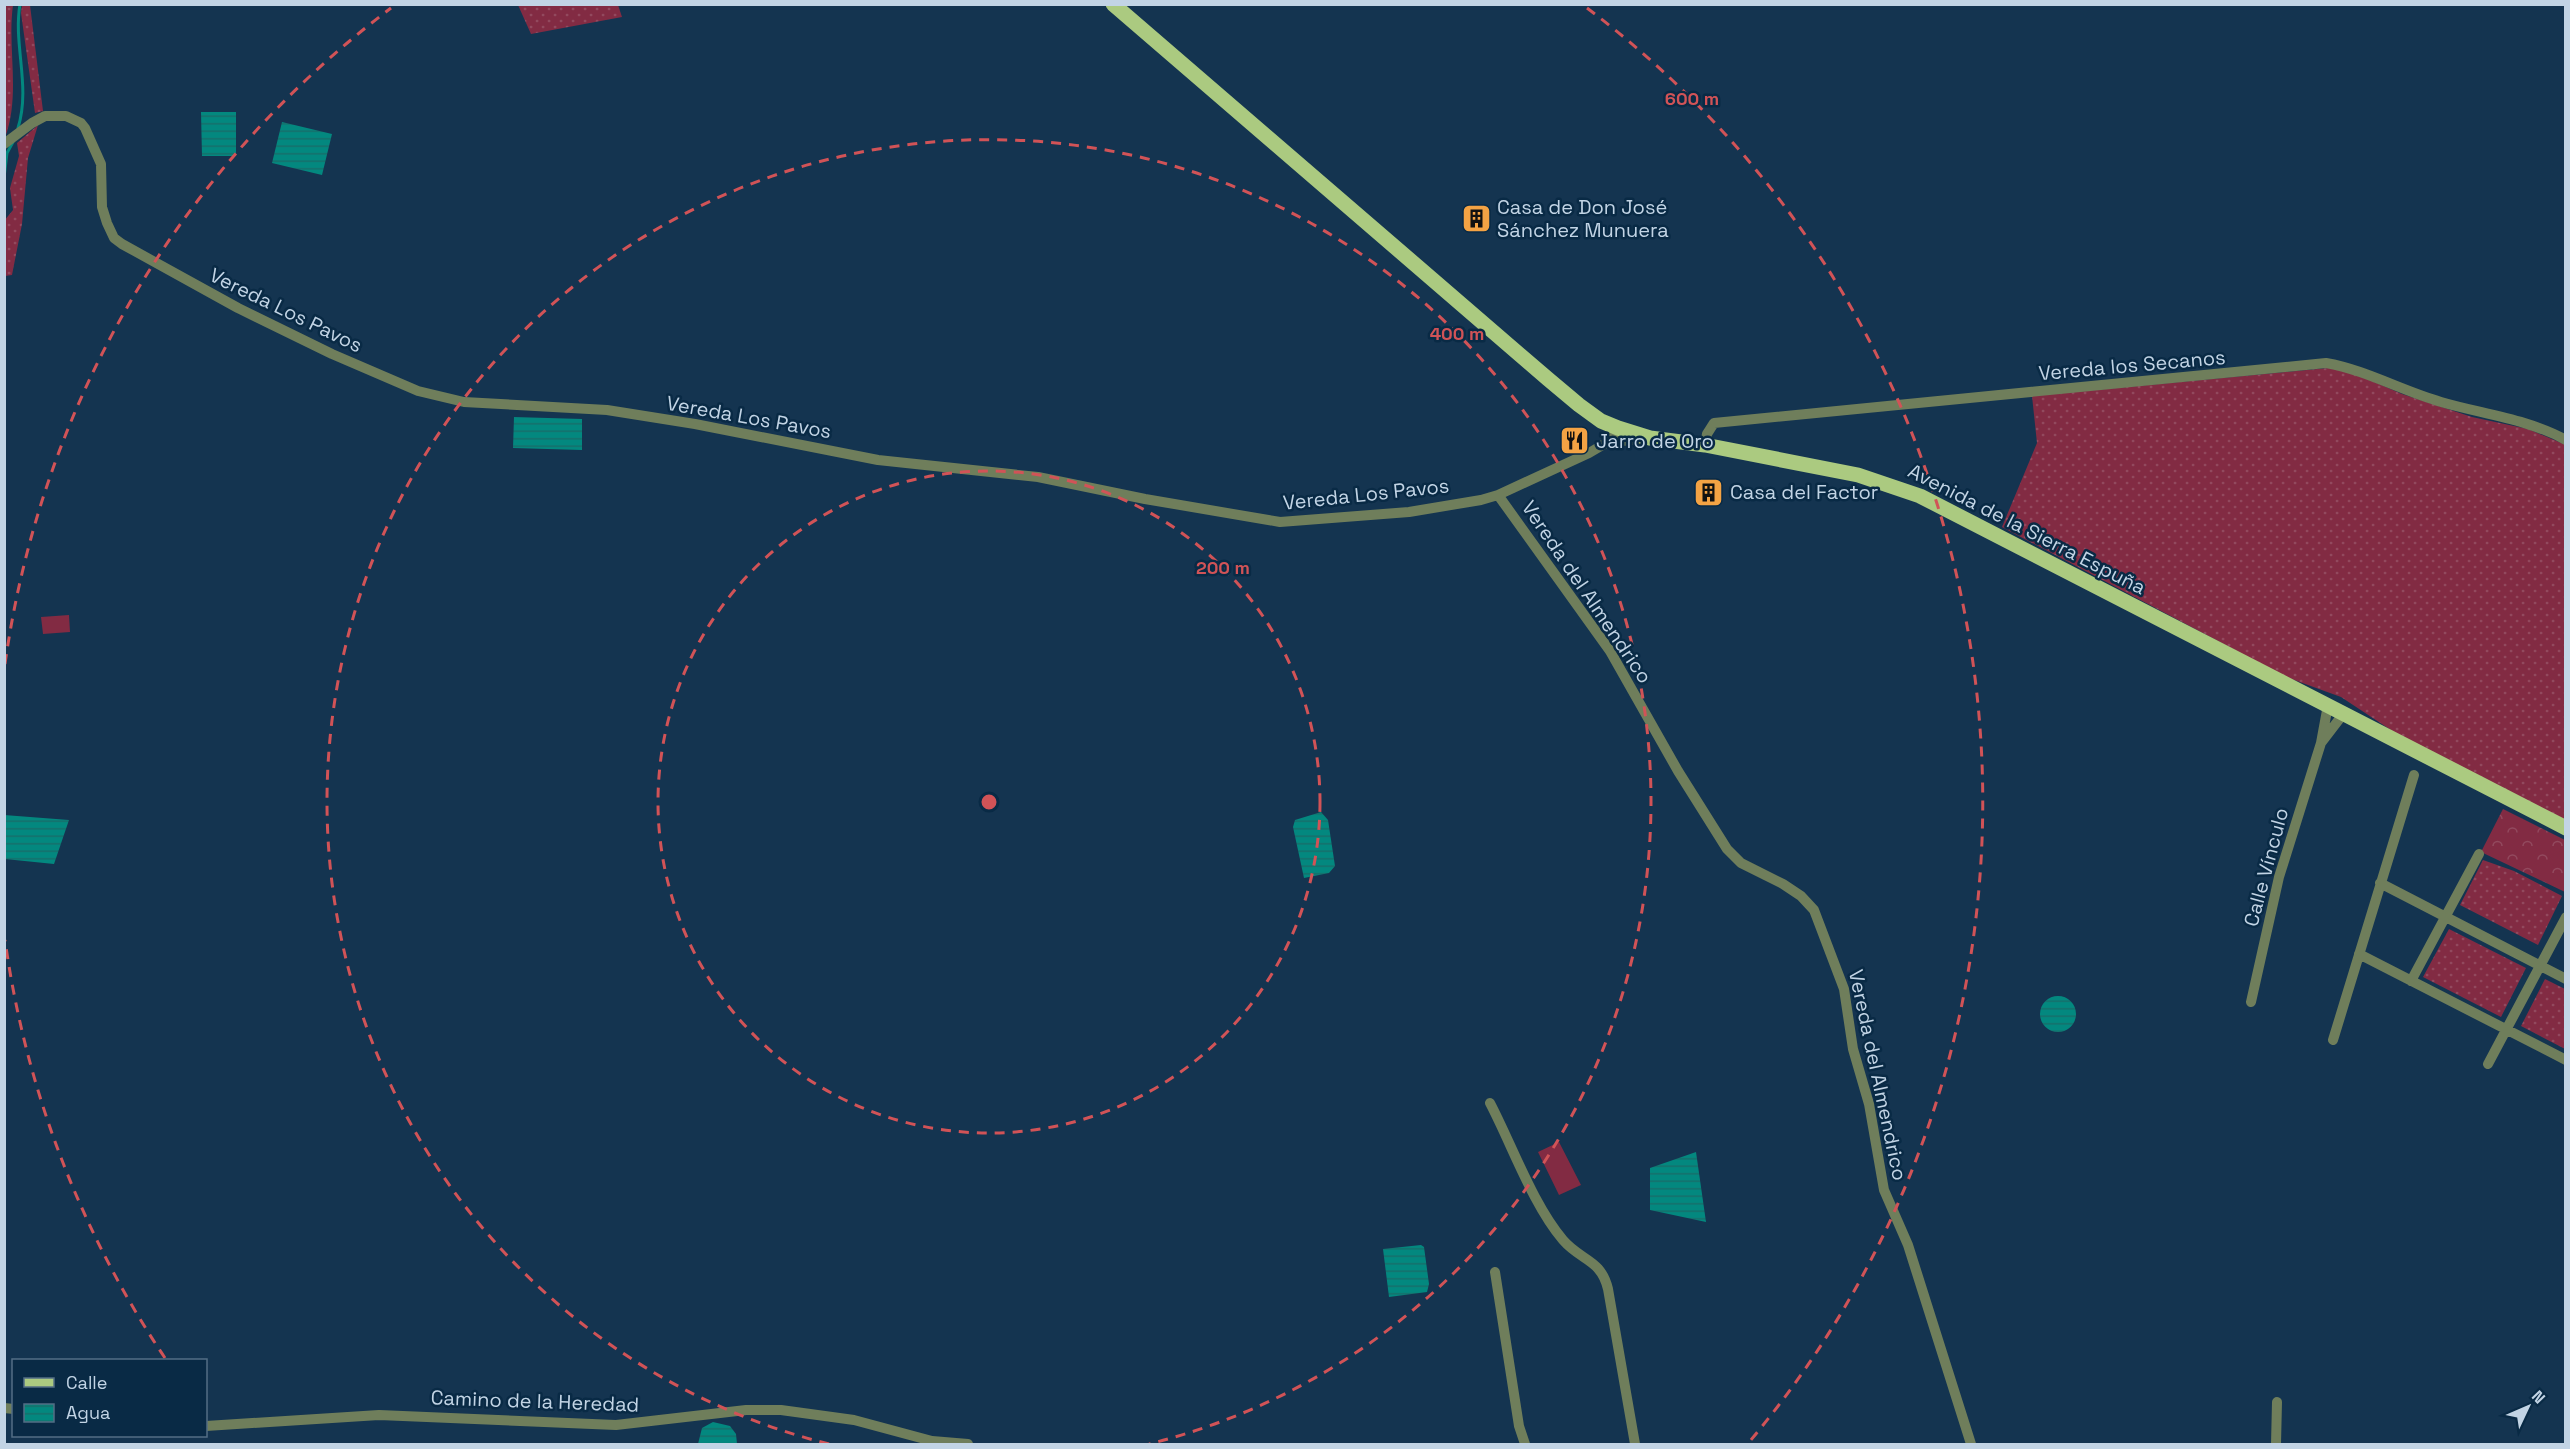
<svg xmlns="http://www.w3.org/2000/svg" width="2570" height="1449" font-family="'Space Grotesk',sans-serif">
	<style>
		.grass { fill: url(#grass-dots) }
		.park { fill: url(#park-crowns) }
		.pitch { fill: #822b43 }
		.water { fill: url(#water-rules) }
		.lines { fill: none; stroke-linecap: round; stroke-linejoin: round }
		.stream { stroke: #03887f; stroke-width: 3 }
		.street { stroke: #6f7e5b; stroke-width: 10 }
		.primary { stroke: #abca80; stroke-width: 15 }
		.ring { fill: none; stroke: #d15357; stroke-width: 3; stroke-dasharray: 10 8 }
		.labels { text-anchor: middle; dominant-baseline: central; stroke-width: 5; stroke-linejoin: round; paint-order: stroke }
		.poi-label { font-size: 20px; fill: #c2d4e5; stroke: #092a45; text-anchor: start }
		.street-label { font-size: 20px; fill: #c2d4e5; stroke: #092a45 }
		.centre { fill: #d15357; stroke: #092a45; stroke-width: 3 }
		.ring-label { font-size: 18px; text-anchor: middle; font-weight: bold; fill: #d15357; stroke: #092a45; stroke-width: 5; stroke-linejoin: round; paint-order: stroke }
	</style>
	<defs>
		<pattern id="grass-dots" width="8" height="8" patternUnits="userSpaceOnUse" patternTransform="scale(1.5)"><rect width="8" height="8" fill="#822b43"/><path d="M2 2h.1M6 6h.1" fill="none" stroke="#92495e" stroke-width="1.8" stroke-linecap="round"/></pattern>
		<pattern id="park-crowns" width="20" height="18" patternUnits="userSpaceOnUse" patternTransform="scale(1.5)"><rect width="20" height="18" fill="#822b43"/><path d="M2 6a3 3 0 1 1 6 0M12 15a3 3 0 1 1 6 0" fill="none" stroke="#92495e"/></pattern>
		<pattern id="water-rules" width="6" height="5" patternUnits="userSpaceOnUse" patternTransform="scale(1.5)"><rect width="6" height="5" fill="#03887f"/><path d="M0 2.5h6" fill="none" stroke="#166f6b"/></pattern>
	</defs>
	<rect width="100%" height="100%" fill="#143450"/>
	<path class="grass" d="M5 5H13C7 49 21 94 5 138Z
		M22 5H30L43 111 35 113 21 13Z
		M518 5H618L622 17 531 34Z
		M38 125 28 158 22 224 12 275 5 276 4 221 13 210 10 188 19 156 17 143Z
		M2328 368 2349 371 2402 394 2472 417 2528 429 2566 445 2565 820 2400 736 2341 697 2286 677 2002 527 2037 443 2032 396Z
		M2483 860 2514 871 2562 896 2538 945 2460 905Z
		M2449 929 2526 968 2501 1017 2423 977Z
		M2545 979 2565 989V1049L2521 1026Z"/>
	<path class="park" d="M2503 809 2565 840V892L2481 852Z"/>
	<path class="pitch" d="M69 615 70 632 43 634 41 617Z
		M1559 1142 1581 1185 1559 1195 1538 1152Z"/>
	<path class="water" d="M201 112H236V156H202Z
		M282 122 332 134 322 175 272 163Z
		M514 417 582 419V450L513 448Z
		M1321 812 1328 820 1335 866 1329 873 1304 878 1293 827 1295 820Z
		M4 815 69 820 54 864 5 859Z
		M2040 1014a18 18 0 1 1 36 0a18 18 0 1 1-36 0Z
		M1696 1152 1706 1222 1650 1210V1168Z
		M1421 1245 1424 1247 1429 1284 1427 1292 1389 1297 1383 1249Z
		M713 1422 730 1426 736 1434 737 1444H698L702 1428Z"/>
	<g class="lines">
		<path class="stream" d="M18 128C31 86 13 45 20 4
			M4 178 7 153 13 142"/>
		<path class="street" d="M4 144 32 123 45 116H66L81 123 85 128 101 164 102 207 107 223 114 238 122 244 238 308 332 354 418 391 464 402 607 410 695 424 878 460 1038 477 1145 499 1280 522 1409 512 1481 500 1498 495 1589 453 1606 443 1618 428
			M1606 443 1647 438
			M1705 445 1707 434 1714 423 2326 363C2366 370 2402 391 2441 402 2482 414 2528 419 2566 440
			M1498 495 1610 651 1678 771 1727 849 1741 863 1783 884 1801 896 1814 910 1844 989 1853 1049 1869 1104 1884 1190 1908 1245 1971 1444
			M2328 705 2321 743 2344 713
			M2380 883 2566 979
			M2359 954 2566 1060
			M2411 981 2479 854
			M2251 1002 2279 877 2321 743
			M2333 1040 2414 775
			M2488 1064 2566 917
			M1490 1103C1512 1145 1533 1205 1563 1240 1581 1261 1601 1259 1608 1289L1635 1444
			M1495 1272 1519 1426 1525 1444
			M4 1408 14 1409
			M206 1426 379 1415 616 1425 746 1410H781L854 1420 932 1441 968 1444
			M2276 1444 2277 1402"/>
		<path class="primary" d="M1113 4 1548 379 1579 405 1601 421 1618 428 1650 438 1705 445 1858 475 1920 496 2566 828"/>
	</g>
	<g class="ring">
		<circle cx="989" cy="802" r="331"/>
		<path d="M829 1444A662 662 0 1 1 1149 1444"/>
		<path d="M165 1358A994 994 0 0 1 5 940M5 664A994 994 0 0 1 391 8M1587 8A994 994 0 0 1 1750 1441"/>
	</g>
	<defs>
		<symbol id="building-square" viewBox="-11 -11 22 22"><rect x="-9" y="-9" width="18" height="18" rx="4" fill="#f4a344" stroke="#092a45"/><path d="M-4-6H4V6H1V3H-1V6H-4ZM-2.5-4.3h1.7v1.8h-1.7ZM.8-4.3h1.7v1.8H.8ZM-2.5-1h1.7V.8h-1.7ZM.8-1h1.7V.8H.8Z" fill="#111"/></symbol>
		<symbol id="restaurant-square" viewBox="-11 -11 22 22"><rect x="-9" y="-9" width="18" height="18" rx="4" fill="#f4a344" stroke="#092a45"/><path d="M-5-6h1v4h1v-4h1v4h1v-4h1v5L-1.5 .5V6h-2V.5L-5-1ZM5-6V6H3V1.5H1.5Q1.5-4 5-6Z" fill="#111"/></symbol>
	</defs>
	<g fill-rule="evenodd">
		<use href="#building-square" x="1460" y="202" width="33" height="33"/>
		<use href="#restaurant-square" x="1558" y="424" width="33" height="33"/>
		<use href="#building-square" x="1692" y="476" width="33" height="33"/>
	</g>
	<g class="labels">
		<g class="poi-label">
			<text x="1497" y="207">Casa de Don José<tspan x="1497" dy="23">Sánchez Munuera</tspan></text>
			<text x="1596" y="441">Jarro de Oro</text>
			<text x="1730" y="492">Casa del Factor</text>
		</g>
		<g class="street-label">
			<text transform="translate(286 310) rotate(26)">Vereda Los Pavos</text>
			<text transform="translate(2132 365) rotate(-5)">Vereda los Secanos</text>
			<text transform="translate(749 417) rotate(10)">Vereda Los Pavos</text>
			<text transform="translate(1366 494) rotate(-6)">Vereda Los Pavos</text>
			<text transform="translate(2027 529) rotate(27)">Avenida de la Sierra Espuña</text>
			<text transform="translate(1587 592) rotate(56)">Vereda del Almendrico</text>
			<text transform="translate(2266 867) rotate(-75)">Calle Vínculo</text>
			<text transform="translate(1878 1075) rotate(78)">Vereda del Almendrico</text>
			<text transform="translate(535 1401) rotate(2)">Camino de la Heredad</text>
		</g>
	</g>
	<circle cx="989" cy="802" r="9" class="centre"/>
	<g class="ring-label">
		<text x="1692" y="105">600 m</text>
		<text x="1457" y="340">400 m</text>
		<text x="1223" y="574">200 m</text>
	</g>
	<rect width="2570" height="1449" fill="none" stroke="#c2d4e5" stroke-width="12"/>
	<rect x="12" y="1359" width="195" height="78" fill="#092a45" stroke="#536e85" stroke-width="1.5"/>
	<rect x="24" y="1378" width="30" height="9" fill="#abca80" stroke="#536e85" stroke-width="1.5"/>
	<text x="66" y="1389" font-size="18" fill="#c2d4e5">Calle</text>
	<rect x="24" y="1404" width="30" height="18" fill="url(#water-rules)" stroke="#536e85" stroke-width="1.5"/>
	<text x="66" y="1419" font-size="18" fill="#c2d4e5">Agua</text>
	<g transform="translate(2528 1407) rotate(46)" stroke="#092a45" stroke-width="4.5" paint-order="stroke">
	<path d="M0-4.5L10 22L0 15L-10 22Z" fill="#c2d4e5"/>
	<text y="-9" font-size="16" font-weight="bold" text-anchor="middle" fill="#c2d4e5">N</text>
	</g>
</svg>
